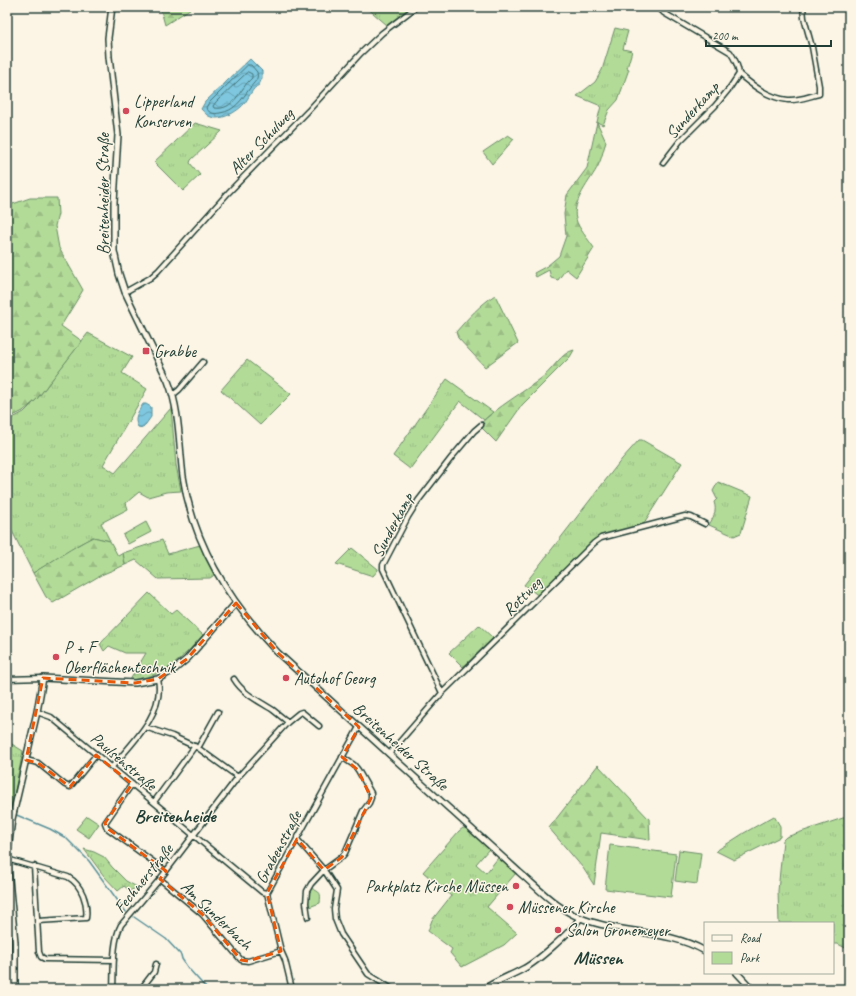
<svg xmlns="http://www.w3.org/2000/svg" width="856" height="996" viewBox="0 0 856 996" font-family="Caveat,sans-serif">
<defs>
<pattern id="grass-tufts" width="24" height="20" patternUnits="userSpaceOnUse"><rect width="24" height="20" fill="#b3db98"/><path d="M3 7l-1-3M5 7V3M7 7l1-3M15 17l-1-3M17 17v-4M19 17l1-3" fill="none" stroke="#9abd84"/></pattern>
<pattern id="forest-firs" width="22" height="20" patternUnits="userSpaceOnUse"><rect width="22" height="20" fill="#b3db98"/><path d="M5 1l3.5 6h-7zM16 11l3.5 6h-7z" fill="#9abd84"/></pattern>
<pattern id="water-waves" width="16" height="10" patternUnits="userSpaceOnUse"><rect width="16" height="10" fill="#7ec7de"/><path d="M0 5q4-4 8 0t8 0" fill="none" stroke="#67a3b5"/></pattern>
</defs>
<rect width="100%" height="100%" fill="#fcf5e5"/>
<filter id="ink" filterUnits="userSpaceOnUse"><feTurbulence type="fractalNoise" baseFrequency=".025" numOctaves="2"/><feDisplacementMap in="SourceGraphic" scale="8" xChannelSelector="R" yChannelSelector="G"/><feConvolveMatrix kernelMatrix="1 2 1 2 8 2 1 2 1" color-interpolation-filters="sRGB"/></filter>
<g filter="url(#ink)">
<!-- grass -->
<path fill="url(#grass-tufts)" stroke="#698c66" d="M366 7H411L387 25Z
M615 28 628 31 623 49 632 51 627 68 629 69 618 100 609 110 603 125 597 122 601 106 577 96 595 82 602 70Z
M195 123 222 131 191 160 190 163 200 175 183 191 154 162Z
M508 135 514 139 492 164 483 152Z
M88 333 132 357 122 373 147 389 103 465 115 473 171 408 176 465 181 491 166 492 148 497 139 492 126 503 128 509 101 523 110 541 93 537 78 545 70 551 33 573 7 521V421L24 412 36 400Z
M247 360 291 394 260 425 221 390Z
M447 379 493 412 484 420 460 401 410 469 393 456Z
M639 440H642L682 463 642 526 598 537 593 540 539 596 524 585 622 459Z
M718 482 752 496 741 533 734 536 709 525C714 516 717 511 714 502L717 499 713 491Z
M162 540 168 554 200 545 214 574 213 576 210 578 158 579 136 560 125 565 123 553Z
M352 548 378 569V570L373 576 336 564Z
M149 593 171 614 176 610 203 635C178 662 169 675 130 680L146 653H125L109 646 104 651 100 644Z
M479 625 493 638 463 667 449 653Z
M7 741 23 751 11 810 7 808Z
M87 816 99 824 89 838 76 829Z
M774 816 780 826V837L734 860 716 851 744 833Z
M849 816V950L838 944H833V923H779L778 891 783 840 786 837Z
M463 828 468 829 489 849 476 864 486 873 498 858 516 873 487 907 517 933 504 945 462 967 450 953 452 949 428 931 432 920 451 896 423 872 459 831Z
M84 849 94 852 104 857 112 867 126 881 137 887 130 891 124 886 118 891 104 876Z"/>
<!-- forest -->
<path fill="url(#forest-firs)" stroke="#698c66" d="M160 7H193L165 25Z
M597 122 606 142C603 150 602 158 598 166 591 180 571 202 576 219 578 228 589 240 594 248L576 277 566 269 558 280 551 278 549 270 536 277 534 273 547 266 559 256 566 236 564 214 567 195 587 168Z
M30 198H57L58 214 55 226 59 248 83 290 61 326 82 341 36 400 23 411 7 419V206Z
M495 295 518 343 485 367 458 338 456 332C468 318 480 305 495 295Z
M574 350 570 357 522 405 496 442 479 425C498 406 523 393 544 376 554 368 561 353 574 350Z
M93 537 110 541 118 556 123 553 125 565 101 575 53 603 46 597 33 573C53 561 73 547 93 537Z
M598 765 649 819 650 840 601 833 594 885 583 868 549 828Z"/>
<!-- park -->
<path fill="#b3db98" stroke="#698c66" d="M146 522 151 532 128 544 123 535Z
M610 845 676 854 671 897 605 889Z
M679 850 701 853 697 884 675 881Z
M311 888C321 893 321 892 320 903L309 907C308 900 308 894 311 888Z"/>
<!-- water -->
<path fill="url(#water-waves)" stroke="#58909a" d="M250 59 262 71V78L259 85C252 88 249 98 244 104 237 112 221 121 211 117 207 116 204 112 201 109L205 102Z
M143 404H146L151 407V417L143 428 138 427C133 418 138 412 143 404Z"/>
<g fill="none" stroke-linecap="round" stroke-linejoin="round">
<!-- shore -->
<path stroke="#457478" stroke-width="1" d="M248 65H251L257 72C259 80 254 82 250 88 242 99 235 111 220 113 214 114 210 114 206 108L208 104Z
M248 72 252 74V78C239 89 235 111 214 108L213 106 216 102Z"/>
<!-- stream -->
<path stroke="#58909a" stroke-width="1.5" d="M7 811 50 829 66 838 89 861 126 912
M134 917 166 939 181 955 182 959 188 968 207 989"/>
<!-- minor casing -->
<g stroke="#1f3d34" stroke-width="7">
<path id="minor" d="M658 7 664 13 730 52C735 59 738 65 739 74 753 86 769 98 788 100 798 101 810 96 819 94V86L812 47 804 18 803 7
M663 163 680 141 715 106 729 89 739 74
M125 292 150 278 158 271 228 193 308 111 361 53 382 33 416 7
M174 394 179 390 203 362
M7 679 43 678
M234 679C243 694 259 701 273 710 278 714 283 718 288 722
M442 693 383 569V565L408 517 418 501 452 457 474 431 481 425
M37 712 51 717 262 892 267 893
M145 727 172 736 198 748 238 777
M198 748 218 712
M389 754 442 693 594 543 601 538 685 516 691 517 705 524
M26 760 38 763 65 785 70 787 96 755
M112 767C132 743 165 713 158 679
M132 784 105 823 107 828 166 871
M154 802 195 746
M297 839 324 870 337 890 334 909 335 919 341 934 368 974 392 989
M7 859 68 877C82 885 88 903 86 918L38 921
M34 866 39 952 41 957 45 959 114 960
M160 879 202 914 241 960 248 961 281 951
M267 893 359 727
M267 893 281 951 285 960 292 989
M308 917 306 903 307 891 311 884 324 870 342 857 345 853 363 811 369 803 371 798V793L358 770 354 765 342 757
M113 989C114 970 112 942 121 925L160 879 238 777 288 722 299 713 302 712 319 726
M141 989 154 972 156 964"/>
</g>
<!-- tertiary casing -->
<g stroke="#1f3d34" stroke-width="8">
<path id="tertiary" d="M112 7 108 38 109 57 118 135 114 202V251L119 274 125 292 168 381C180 411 179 445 183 476 193 545 231 604 278 653L519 872C540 890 559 911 586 920 625 934 668 930 705 951
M737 973 752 989
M15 989V942L7 859 12 819 37 712 43 678 135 683 158 679 175 669 187 659 236 603
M484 989C496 981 510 976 523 969 537 962 572 931 580 918"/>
</g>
<!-- minor -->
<use href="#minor" stroke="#fcf5e5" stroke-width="4"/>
<!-- tertiary -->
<use href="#tertiary" stroke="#fcf5e5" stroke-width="5"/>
</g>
</g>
<!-- marked area -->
<path fill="none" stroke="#e8590c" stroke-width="3" stroke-dasharray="8 5" stroke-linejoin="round" d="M236 603 278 653 359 727 342 757 358 770 371 798 342 857 324 870 297 839 267 893 281 951 248 961 241 960 202 914 160 879 166 871 107 828 105 823 132 784 96 755 70 787 38 763 26 760 43 678 135 683 158 679 187 659Z"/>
<!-- markers -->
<g fill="#d1495b" stroke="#fcf5e5" stroke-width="1.5">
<circle cx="126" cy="111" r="4"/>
<rect x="142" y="347" width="8" height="8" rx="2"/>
<circle cx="56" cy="657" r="4"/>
<circle cx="286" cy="678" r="4"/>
<circle cx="516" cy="886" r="4"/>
<circle cx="510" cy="907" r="4"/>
<circle cx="558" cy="930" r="4"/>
</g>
<g text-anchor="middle" stroke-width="3" stroke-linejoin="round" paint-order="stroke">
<!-- poi labels -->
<g font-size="17" fill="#1f3d34" stroke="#fcf5e5" text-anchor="start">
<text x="134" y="107">Lipperland<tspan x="134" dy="20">Konserven</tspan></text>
<text x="154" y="357">Grabbe</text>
<text x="64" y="653">P + F<tspan x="64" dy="20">Oberflächentechnik</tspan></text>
<text x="294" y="684">Autohof Georg</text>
<text x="508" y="892" text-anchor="end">Parkplatz Kirche Müssen</text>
<text x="518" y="913">Müssener Kirche</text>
<text x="566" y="936">Salon Gronemeyer</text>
</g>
<!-- street labels -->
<g font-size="17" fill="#1f3d34" stroke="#fcf5e5">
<text transform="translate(692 110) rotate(-48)" y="6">Sunderkamp</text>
<text transform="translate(261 141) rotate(-46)" y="6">Alter Schulweg</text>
<text transform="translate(103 194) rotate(-90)" y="6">Breitenheider Straße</text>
<text transform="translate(392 525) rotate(-62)" y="6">Sunderkamp</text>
<text transform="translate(522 596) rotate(-45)" y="6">Rottweg</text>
<text transform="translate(401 746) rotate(42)" y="6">Breitenheider Straße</text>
<text transform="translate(124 761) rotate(40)" y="6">Paulsenstraße</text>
<text transform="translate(278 847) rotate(-62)" y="6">Grabenstraße</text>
<text transform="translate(143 878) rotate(-51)" y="6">Fechnerstraße</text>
<text transform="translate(217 915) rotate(44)" y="6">Am Sunderbach</text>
</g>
<!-- quarter labels -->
<g font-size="19" font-weight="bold" fill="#1f3d34" stroke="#fcf5e5">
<text x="175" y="822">Breitenheide</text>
<text x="598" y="964">Müssen</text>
</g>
</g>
<!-- margin -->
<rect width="856" height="996" fill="none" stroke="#fcf5e5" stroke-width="24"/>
<rect x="12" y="12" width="832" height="972" fill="none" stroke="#1f3d34" stroke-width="1.5" filter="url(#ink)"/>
<!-- legend -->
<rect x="704" y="922" width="130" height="52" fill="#fcf5e5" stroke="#a4ab9e"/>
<rect x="712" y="935" width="20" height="6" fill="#fcf5e5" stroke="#a4ab9e"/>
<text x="740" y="942" font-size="12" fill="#1f3d34">Road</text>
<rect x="712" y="952" width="20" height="12" fill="#b3db98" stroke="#a4ab9e"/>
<text x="740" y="962" font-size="12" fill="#1f3d34">Park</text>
<!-- scale -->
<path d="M706 40v6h125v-6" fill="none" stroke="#1f3d34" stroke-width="2"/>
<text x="712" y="40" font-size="12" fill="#1f3d34" stroke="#fcf5e5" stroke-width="3" paint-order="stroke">200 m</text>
</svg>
